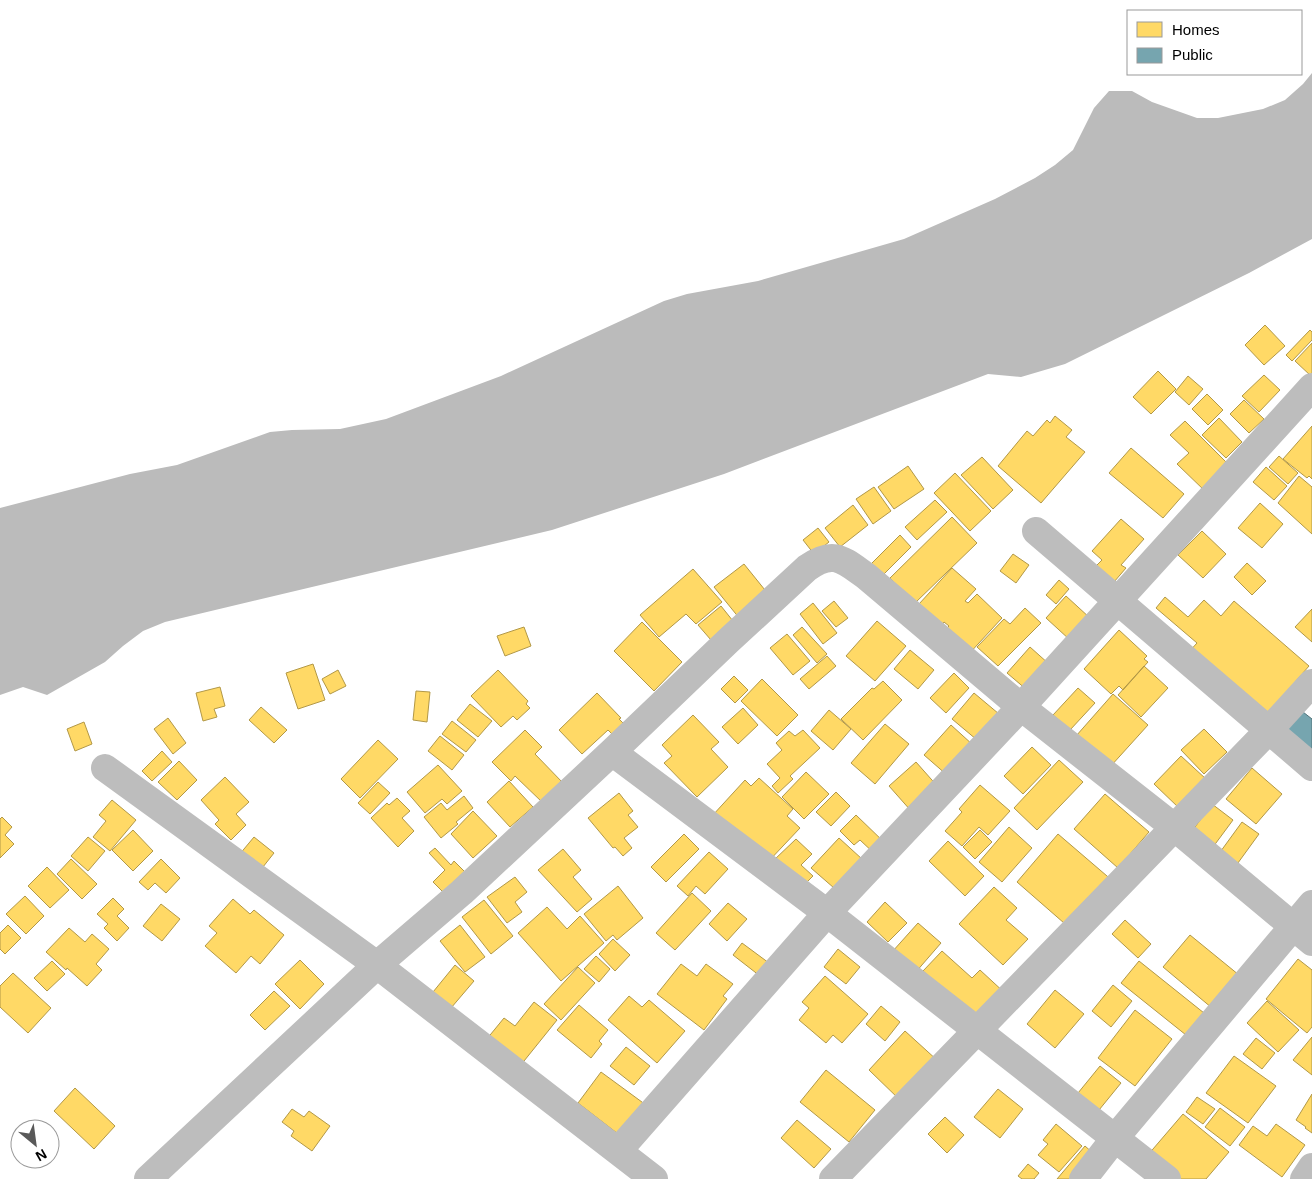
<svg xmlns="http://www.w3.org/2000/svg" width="1312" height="1179" viewBox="0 0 1312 1179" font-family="Helvetica,sans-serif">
<rect width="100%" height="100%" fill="#fff"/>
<!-- water -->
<path fill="#bbb" d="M1312 73V239L1249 273 1065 364 1021 377 988 374 724 474 552 530 165 622 143 631 123 646 105 662 47 695 23 687 0 695V508L130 474 177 465 270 432 292 430 340 429 386 419 501 376 664 301 687 294 758 281 904 239 995 199 1035 178 1055 165 1073 150 1094 108 1109 91H1132L1152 102 1197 118H1218L1263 109 1285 100 1303 84Z"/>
<!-- homes -->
<path fill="#ffd966" stroke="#b29847" d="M1265 325 1285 346 1264 365 1245 345Z
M1310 330 1312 332V340L1292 361 1286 355Z
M1312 343V375L1311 376 1295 361Z
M1158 371 1176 389 1151 414 1133 397Z
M1264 375 1280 390 1259 412 1242 396Z
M1188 376 1203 389 1189 405 1175 392Z
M1207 394 1223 410 1208 425 1192 409Z
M1244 400 1264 419 1249 433 1230 414Z
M1055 416 1072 430 1066 437 1085 452 1041 503 998 466 1027 431 1033 436 1047 420 1050 423Z
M1219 418 1242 442 1226 458 1202 435Z
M1185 421 1229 465 1206 492 1177 464 1189 453 1170 435Z
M1312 426V479L1309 476 1307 478 1283 459Z
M1131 448 1184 494 1163 518 1109 473Z
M1279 456 1298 473 1288 484 1269 467Z
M982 457 1013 490 993 509 961 475Z
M908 466 924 489 894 509 878 487Z
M1266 467 1287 486 1274 500 1253 482Z
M955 473 991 511 970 531 934 493Z
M1299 476 1312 487V534L1278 503Z
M874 487 891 511 873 524 856 499Z
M935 500 947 512 917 540 905 527Z
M1260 503 1283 524 1262 548 1238 528Z
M853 505 868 525 840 547 825 528Z
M952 517 977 543 915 603 890 578Z
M1121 519 1144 539 1121 565 1126 568 1114 582 1096 566 1102 560 1092 551Z
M818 528 829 542 814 554 803 540Z
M1202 531 1226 554 1203 578 1178 555Z
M900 535 911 547 881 577 870 565Z
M1013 554 1029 565 1016 583 1000 571Z
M1247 563 1266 581 1252 595 1234 577Z
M744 564 769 595 740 619 714 587Z
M952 568 976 589 965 601 968 603 977 594 1002 618 967 656 942 633 949 626 944 622 942 625 919 604Z
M693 569 722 602 696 624 686 614 659 637 640 615Z
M1059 580 1069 589 1056 604 1046 595Z
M1066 596 1090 618 1070 640 1046 618Z
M1165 597 1188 617 1204 600 1221 616 1234 601 1309 666 1264 718 1188 653 1197 643 1156 608Z
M834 601 848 618 836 627 822 611Z
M813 603 837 633 823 644 800 614Z
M721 606 733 621 711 640 698 625Z
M1025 608 1041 623 998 666 977 647 1004 619 1010 624Z
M1312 609V642L1295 627Z
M877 621 906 646 875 681 846 656Z
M642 622 682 662 654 691 614 651Z
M524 627 531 646 505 656 497 636Z
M802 627 827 654 817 663 793 635Z
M1119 630 1147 656 1144 659 1148 662 1123 690 1119 686 1111 694 1084 669Z
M787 634 810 661 793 675 770 648Z
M1030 647 1049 664 1027 690 1007 673Z
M910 650 934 670 918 689 894 669Z
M827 656 836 666 809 689 800 679Z
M313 664 325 700 298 709 286 673Z
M1144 666 1168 688 1141 717 1118 695Z
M338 670 346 686 330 694 322 679Z
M498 670 528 701 526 704 530 708 517 720 513 716 501 727 471 696Z
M954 673 969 688 946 713 930 698Z
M734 676 748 690 735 703 721 689Z
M762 679 798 715 777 736 741 701Z
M883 681 902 700 863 740 841 719 872 688 874 689Z
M220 687 225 706 214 709 217 717 203 721 196 693Z
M1078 688 1095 703 1070 730 1053 715Z
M416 691 430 692 427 722 413 720Z
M597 693 621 718 619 719 626 726 615 737 608 730 582 754 559 730Z
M974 693 1005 719 983 745 952 719Z
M1113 694 1148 725 1110 767 1076 736Z
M470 704 492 721 478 737 457 720Z
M261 707 287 730 274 743 249 720Z
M743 708 758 725 738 744 722 727Z
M829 710 851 729 833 750 811 731Z
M693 715 719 742 711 749 728 767 697 797 664 763 672 756 662 745Z
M168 718 186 743 173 754 154 729Z
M452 721 476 740 466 752 442 734Z
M84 722 92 744 75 751 67 729Z
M885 724 909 744 875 784 851 763Z
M951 725 973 745 947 775 924 755Z
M1204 729 1227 752 1204 774 1181 750Z
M525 730 542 747 535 754 563 783 543 803 515 776 511 781 492 762Z
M803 730 820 748 790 776 793 779 778 793 772 786 780 778 767 764 782 750 776 743 789 731 795 736Z
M440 736 464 755 452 770 428 751Z
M378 740 398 759 360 798 341 779Z
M1032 747 1051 765 1023 794 1004 776Z
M162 751 172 762 152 781 142 771Z
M1181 756 1206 779 1179 808 1154 784Z
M1059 760 1083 782 1037 830 1014 808Z
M179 761 197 780 177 800 158 782Z
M916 762 939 788 912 812 889 786Z
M438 765 462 791 447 804 442 799 425 813 407 792Z
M1252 768 1282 794 1256 824 1226 799Z
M806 772 829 794 804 819 782 797Z
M225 777 249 802 236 814 246 825 231 840 215 824 219 820 201 800Z
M759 778 793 809 787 816 800 828 766 864 712 816 745 780 751 786Z
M509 781 533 807 510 827 487 802Z
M378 782 390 793 370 814 358 803Z
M980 785 1010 811 988 835 979 827 962 846 945 831 962 812 959 809Z
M836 792 850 806 831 826 816 812Z
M619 793 633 811 628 815 638 827 624 838 632 848 623 856 615 847 613 848 588 818Z
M1105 794 1149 832 1118 868 1074 829Z
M464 796 473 808 456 822 458 824 441 838 424 817 441 803 447 810Z
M397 798 410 811 402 818 414 831 398 847 371 818 387 803 389 805Z
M112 800 136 820 110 851 93 837 106 821 99 815Z
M1212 804 1233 820 1213 847 1192 831Z
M473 811 497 836 473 858 451 834Z
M856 815 886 844 876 855 860 840 854 845 840 831Z
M2 817 12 827 5 835 14 844 0 858V819Z
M1242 822 1259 834 1235 867 1218 855Z
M1009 827 1032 848 1002 882 979 862Z
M133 830 153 851 133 871 112 850Z
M980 830 992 842 975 859 963 847Z
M684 834 699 849 666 882 651 867Z
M1058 834 1114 882 1072 930 1017 882Z
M88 837 105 851 88 871 71 856Z
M254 837 274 853 259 872 239 855Z
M839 838 862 859 834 888 811 868Z
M796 839 812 854 801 865 813 876 803 886 774 860Z
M948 841 984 876 965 896 929 861Z
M435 848 451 865 454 861 471 878 449 898 433 882 445 870 429 853Z
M563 849 581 870 573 877 592 899 577 912 538 870Z
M709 852 728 869 705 894 696 886 688 896 677 886Z
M71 859 97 884 82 899 57 874Z
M161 859 180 878 166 893 155 883 148 890 139 882Z
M47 867 69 890 50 908 28 886Z
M515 877 527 892 515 902 522 912 507 923 487 897Z
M618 886 643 918 617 940 613 935 606 941 584 914Z
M994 887 1017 908 1006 920 1028 939 1003 965 959 924Z
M692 893 711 911 675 950 656 933Z
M25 896 44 916 26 934 6 914Z
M113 898 124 909 117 916 129 928 117 941 104 928 108 924 97 914Z
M233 899 250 914 254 910 284 935 260 964 251 956 236 973 205 946 217 933 209 926Z
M484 900 513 936 491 954 462 917Z
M885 902 907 923 888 942 867 922Z
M728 903 747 919 727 941 709 924Z
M161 904 180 919 162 941 143 926Z
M547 907 567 929 580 916 604 943 561 981 518 933Z
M1125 920 1151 944 1138 958 1112 934Z
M918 923 941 943 915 973 892 952Z
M8 925 21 938 5 954 0 949V933Z
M460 925 485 957 465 972 440 941Z
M69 928 85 942 92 934 109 949 96 964 102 970 87 986 67 968 66 970 46 952Z
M1190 935 1239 975 1212 1008 1163 967Z
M613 939 630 955 615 971 599 954Z
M742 943 769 963 760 976 733 955Z
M838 949 860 967 846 984 824 967Z
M942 951 972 978 980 970 1006 994 980 1024 923 971Z
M596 956 610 969 599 982 584 969Z
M1298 959 1312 970V1027L1307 1033 1266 999Z
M300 960 324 984 300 1009 275 984Z
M52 961 65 974 47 991 34 978Z
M1139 961 1204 1013 1186 1035 1121 983Z
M681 964 697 976 706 964 733 984 723 996 727 999 704 1030 657 994Z
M455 965 474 981 451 1008 433 992Z
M578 967 595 983 561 1020 544 1004Z
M13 973 51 1008 28 1033 0 1007V986Z
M825 976 868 1014 842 1043 833 1035 826 1043 799 1020 809 1008 802 1002Z
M1113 985 1132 1001 1111 1027 1092 1011Z
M1055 990 1084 1014 1055 1048 1027 1024Z
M274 991 290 1006 265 1030 250 1015Z
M629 996 642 1007 649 1000 685 1031 657 1063 608 1020Z
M1267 1001 1299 1030 1278 1052 1247 1023Z
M534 1002 557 1020 520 1066 486 1040 504 1018 515 1026Z
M579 1005 608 1030 599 1041 602 1044 591 1058 557 1030Z
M881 1006 900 1022 885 1041 866 1024Z
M1135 1010 1172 1039 1135 1086 1098 1058Z
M905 1031 938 1061 901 1101 869 1070Z
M1312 1037V1075L1293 1060Z
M1256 1038 1275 1053 1262 1069 1243 1054Z
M626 1047 650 1066 634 1085 610 1066Z
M1234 1056 1276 1086 1248 1123 1206 1093Z
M1100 1066 1121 1083 1099 1110 1078 1093Z
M826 1070 875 1110 849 1142 800 1102Z
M601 1072 646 1105 622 1137 578 1103Z
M75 1088 115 1126 94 1149 54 1111Z
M998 1089 1023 1109 1000 1138 974 1117Z
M1312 1094V1133L1305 1128 1306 1127 1296 1120Z
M1197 1097 1215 1109 1203 1124 1186 1112Z
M1220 1108 1245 1127 1230 1146 1205 1127Z
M292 1109 304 1117 309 1111 330 1126 312 1151 291 1136 294 1131 282 1122Z
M1183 1114 1229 1152 1206 1179H1175L1147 1156Z
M945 1117 964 1135 947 1153 928 1134Z
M797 1120 831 1149 814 1168 781 1138Z
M1056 1124 1082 1146 1059 1172 1038 1155 1048 1144 1043 1140Z
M1276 1124 1305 1145 1282 1177 1239 1145 1253 1126 1267 1136Z
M1085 1146 1094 1154 1073 1179H1057Z
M1028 1164 1039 1173 1034 1179H1022L1018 1176Z"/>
<!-- public -->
<path fill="#76a5af" stroke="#53747a" d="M1303 712 1312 719V755L1288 729Z"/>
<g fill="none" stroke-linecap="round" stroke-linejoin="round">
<!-- minor -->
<path stroke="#bdbdbd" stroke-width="28" d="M1036 531 1312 767
M612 752 827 913 1167 1179
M105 768 377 965 654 1179
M618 1151 827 913 1021 707 1312 387
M148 1179 377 965 462 892 612 752 728 641 807 568C834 549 843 560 866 576L1021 707 1174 827 1312 942
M833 1179 1269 730 1312 683
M1083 1179 1115 1138 1312 904
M1304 1179 1312 1167"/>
</g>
<!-- legend -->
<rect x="1127" y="10" width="175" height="65" fill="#ffffff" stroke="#999999"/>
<rect x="1137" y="22" width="25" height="15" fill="#ffd966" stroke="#999999"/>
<text x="1172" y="35" font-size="15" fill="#000000">Homes</text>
<rect x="1137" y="48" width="25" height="15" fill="#76a5af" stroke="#999999"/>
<text x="1172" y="60" font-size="15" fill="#000000">Public</text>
<!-- north arrow -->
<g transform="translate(35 1144) rotate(151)"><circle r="24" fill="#ffffff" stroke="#999999"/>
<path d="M0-4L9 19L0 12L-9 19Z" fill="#595959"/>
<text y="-8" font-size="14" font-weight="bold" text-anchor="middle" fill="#000000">N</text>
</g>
</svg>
